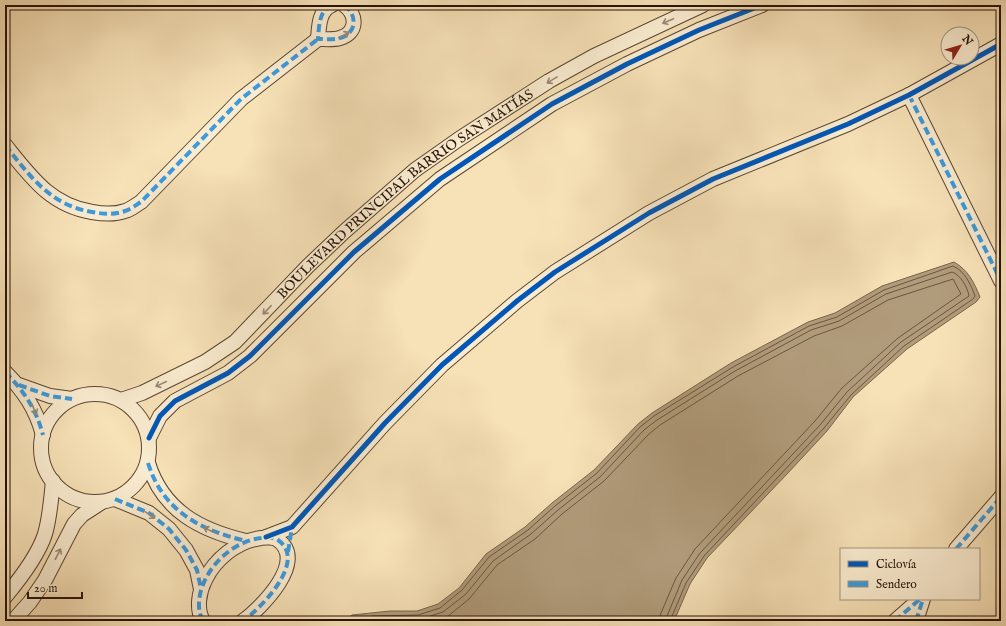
<svg xmlns="http://www.w3.org/2000/svg" width="1006" height="626" viewBox="0 0 1006 626" font-family="'IM FELL English',serif">
<rect width="100%" height="100%" fill="#f7e1b7"/>
<filter id="stains"><feTurbulence type="fractalNoise" baseFrequency=".005" numOctaves="4"/><feColorMatrix values="0 0 0 0 .2 0 0 0 0 .09 0 0 0 0 .02 0 0 0 .5 -.17"/></filter>
<radialGradient id="worn" r=".72"><stop offset=".6" stop-color="#630" stop-opacity="0"/><stop offset="1" stop-color="#630" stop-opacity=".3"/></radialGradient>
<!-- water -->
<path fill="#b09b7a" stroke="#79644b" d="M954 262C968 270 974 282 980 297L976 302 907 349 853 397 827 431 787 474 707 558 690 584 674 621H345L352 615 390 611H417L438 604 459 588 486 554 525 527 552 503 594 470 638 424 652 413 731 363 808 322 835 313 882 286Z"/>
<g fill="none" stroke-linecap="round" stroke-linejoin="round">
<!-- shore -->
<path stroke="#6b563f" stroke-width="1" d="M351 621 373 616 418 615 440 608 462 590 489 557 528 530 555 506 597 473 640 427 654 416 733 367 809 326 837 317 884 290 953 266C965 271 971 285 975 296L973 299 904 346 851 395 824 428 704 556 686 583 670 621
M373 621 418 620 443 612 466 594 493 561 531 534 558 510 600 477 644 430 657 420 735 371 811 330 839 321 886 294 952 272C960 274 968 288 969 296L901 342 847 392 820 425 700 553 682 580 665 621
M436 621 447 617 469 599 497 565 535 539 562 514 604 481 648 435 660 425 738 376 814 336 842 326 888 300 953 279 961 294 898 338 842 388 815 421 695 549 676 578 661 613 659 621"/>
<!-- minor casing -->
<g stroke="#5a4631" stroke-width="16">
<g id="minor">
<path d="M332 5C319 10 319 26 318 39 325 39 333 40 340 38 358 33 357 14 344 5"/>
<path d="M909 95 1001 281"/>
<path d="M5 145C30 176 50 205 92 212 103 214 114 215 125 211 130 210 136 205 141 202L241 99 318 39"/>
<path d="M5 372C24 391 36 409 43 435"/>
<path d="M19 385 50 396 72 399"/>
<circle cx="95" cy="448" r="54"/>
<path id="s1" d="M121 400 142 393 205 362 235 342 308 266 345 231 415 170 459 139 549 81 594 56 703 5"/>
<path d="M149 438 160 416 175 401 228 373 250 356 354 252 440 179 552 104 627 64 699 30 762 5"/>
<path d="M148 463C163 511 200 530 246 541"/>
<path d="M115 499 149 513 169 529 186 550 197 570 201 589"/>
<path d="M266 537 292 527 385 423 442 365 517 301 555 272 649 213 713 179 848 124 909 95 1001 44"/>
<path d="M956 549 1001 497"/>
<path d="M5 597C20 579 38 556 45 534 50 517 51 499 53 481"/>
<path d="M13 621 30 602 45 580 74 524 82 515 102 502"/>
<path d="M203 621C196 609 199 592 205 580 215 559 237 541 261 538 266 537 274 537 278 540 308 561 261 608 243 621"/>
<path d="M895 621 920 599"/>
<path d="M916 621 923 599"/>
</g>
</g>
<!-- minor -->
<use href="#minor" stroke="#faecd0" stroke-width="14"/>
<!-- quiet -->
<path stroke="#3c9add" stroke-width="4" stroke-dasharray="8 4" stroke-linecap="butt" d="M332 5C319 10 319 26 318 39 325 39 333 40 340 38 358 33 357 14 344 5
M909 95 1001 281
M5 145C30 176 50 205 92 212 103 214 114 215 125 211 130 210 136 205 141 202L241 99 318 39
M5 372C24 391 36 409 43 435
M19 385 50 396 72 399
M148 463C163 511 200 530 246 541
M115 499 149 513 169 529 186 550 197 570 201 589
M956 549 1001 497
M288 552 292 527
M203 621C196 609 199 592 205 580 215 559 237 541 261 538 266 537 274 537 278 540 308 561 261 608 243 621
M895 621 920 599
M916 621 923 599"/>
<!-- cycleway casing -->
<g stroke="#faecd0" stroke-width="8">
<path id="cycleway" d="M149 438 160 416 175 401 228 373 250 356 354 252 440 179 552 104 627 64 699 30 762 5
M266 537 292 527 385 423 442 365 517 301 555 272 649 213 713 179 848 124 909 95 1001 44"/>
</g>
<!-- cycleway -->
<use href="#cycleway" stroke="#0057b8" stroke-width="5"/>
</g>
<!-- one-way arrows -->
<defs><path id="oneway-shaft" d="M-6 0H5M1.5-3L5.5 0L1.5 3" fill="none" stroke-width="1.6" stroke-linecap="round" stroke-linejoin="round"/></defs>
<g stroke="#9b8a74">
<use href="#oneway-shaft" transform="translate(668 21) rotate(157)"/>
<use href="#oneway-shaft" transform="translate(344 35) rotate(-29)"/>
<use href="#oneway-shaft" transform="translate(552 80) rotate(149)"/>
<use href="#oneway-shaft" transform="translate(267 310) rotate(134)"/>
<use href="#oneway-shaft" transform="translate(161 384) rotate(155)"/>
<use href="#oneway-shaft" transform="translate(34 409) rotate(66)"/>
<use href="#oneway-shaft" transform="translate(150 515) rotate(34)"/>
<use href="#oneway-shaft" transform="translate(209 530) rotate(-155)"/>
<use href="#oneway-shaft" transform="translate(58 554) rotate(-63)"/>
</g>
<g text-anchor="middle" stroke-width="4" stroke-linejoin="round" paint-order="stroke">
<!-- street labels -->
<g font-size="14" fill="#261204" stroke="#faecd0">
<text dy="5" stroke="none"><textPath href="#s1" startOffset="355">BOULEVARD PRINCIPAL BARRIO SAN MATÍAS</textPath></text>
</g>
</g>
<!-- margin -->
<rect width="1006" height="626" fill="none" stroke="#f7e1b7" stroke-width="20"/>
<rect x="6" y="6" width="994" height="614" fill="none" stroke="#261204" stroke-width="2"/>
<rect x="10" y="10" width="986" height="606" fill="none" stroke="#261204"/>
<!-- legend -->
<rect x="840" y="548" width="140" height="52" fill="#faecd0" stroke="#a5957e"/>
<rect x="848" y="561" width="20" height="6" fill="#0057b8" stroke="#a5957e"/>
<text x="876" y="568" font-size="12" fill="#261204">Ciclovía</text>
<rect x="848" y="581" width="20" height="6" fill="#3c9add" stroke="#a5957e"/>
<text x="876" y="588" font-size="12" fill="#261204">Sendero</text>
<!-- north arrow -->
<g transform="translate(960 46) rotate(52)"><circle r="19" fill="#faecd0" stroke="#a5957e"/>
<path d="M0-3L7 15L0 10L-7 15Z" fill="#8f2418"/>
<text y="-6" font-size="11" font-weight="bold" text-anchor="middle" fill="#261204">N</text>
</g>
<!-- scale -->
<path d="M28 592v6h54v-6" fill="none" stroke="#261204" stroke-width="2"/>
<text x="34" y="592" font-size="12" fill="#261204" stroke="#faecd0" stroke-width="3" paint-order="stroke">20 m</text>
<rect width="100%" height="100%" filter="url(#stains)"/>
<rect width="100%" height="100%" fill="url(#worn)"/>
</svg>
